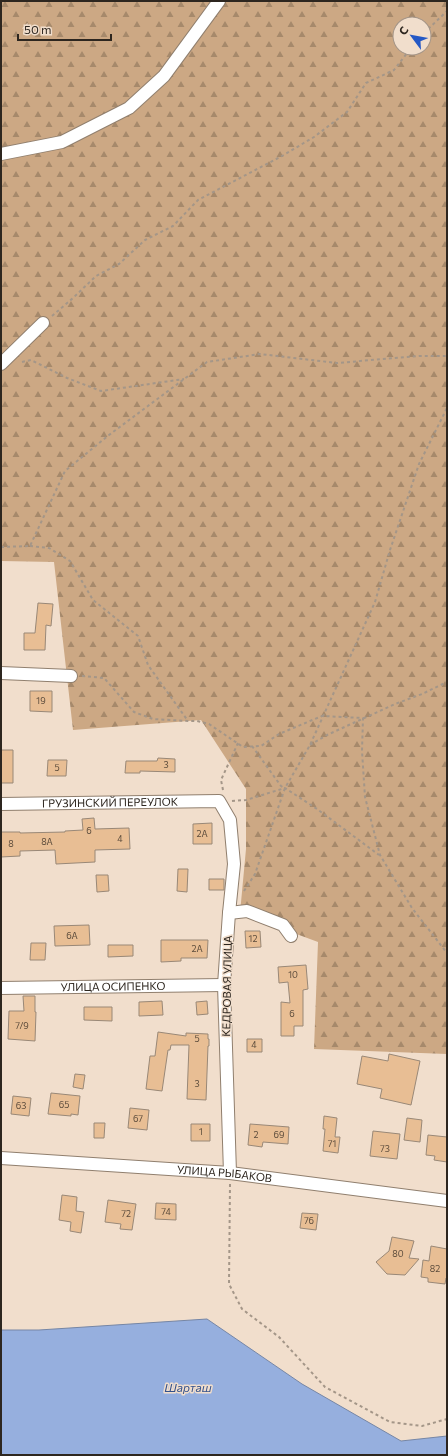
<svg xmlns="http://www.w3.org/2000/svg" width="448" height="1456" viewBox="0 0 448 1456" font-family="Commissioner,sans-serif">
<defs>
<pattern id="forest-firs" width="22" height="20" patternUnits="userSpaceOnUse"><rect width="22" height="20" fill="#cca884"/><path d="M5 1l3.5 6h-7zM16 11l3.5 6h-7z" fill="#a6896b"/></pattern>
</defs>
<rect width="100%" height="100%" fill="#f1decc"/>
<!-- forest -->
<path fill="url(#forest-firs)" fill-rule="evenodd" d="M1 1H447V1054L314 1049 318 942 240 913 246 849V789L201 720 73 730 54 562 1 561ZM400 24H424V48H400Z"/>
<!-- water -->
<path fill="#96afde" stroke="#7686a5" d="M207 1319 302 1384 401 1441 447 1436V1455H1V1330H39Z"/>
<!-- building -->
<path fill="#e8be94" stroke="#987" d="M38 603 53 604 51 626 46 625 45 650H24V633H35Z
M30 691H52V712L30 711Z
M1 750H13V783H1Z
M158 758 175 759V772L140 771V773H125L126 761H157Z
M48 760H67L66 776H47Z
M94 818 95 829 129 828 130 849 95 850V862L56 864 55 850 20 851V856L1 857V832H20V833L65 832V831L83 830 82 819Z
M212 823V844H193V824Z
M178 869H188L187 892 177 891Z
M96 875H108L109 891 97 892Z
M209 879H224V890H209Z
M89 925 90 945 55 946 54 926Z
M245 931H260L261 947 246 948Z
M161 940H208L207 958H181V961L161 962Z
M31 943H46L45 960H30Z
M108 945H133V956L108 957Z
M306 965 308 989 303 990V1026H294V1036H281V1002L290 1003 288 982 279 983 278 967Z
M23 996H35V1012H36L35 1041 8 1039 9 1011H24Z
M162 1001 163 1015 139 1016V1002Z
M207 1001 208 1014 197 1015 196 1002Z
M84 1007H112V1021L84 1020Z
M158 1032 186 1036V1033L208 1034V1039H209V1046H208L206 1100 187 1099 189 1045H171L170 1050H168L162 1091 146 1089 150 1056H155Z
M247 1039H262V1052H247Z
M389 1054 420 1061 411 1105 380 1098 382 1089 357 1084 362 1056 388 1061Z
M75 1074 85 1075 83 1089 73 1087Z
M51 1093 80 1096 78 1115 71 1114V1116L48 1114Z
M13 1096 31 1098 29 1116 11 1114Z
M130 1108 149 1110 147 1130 128 1128Z
M324 1116 337 1118 335 1137H340L338 1153 323 1151 325 1129H323Z
M407 1118 422 1120 420 1142 404 1140Z
M94 1123H105L104 1138H94Z
M191 1124H210V1141H191Z
M250 1124 289 1127 288 1144 263 1142 262 1147 248 1145Z
M373 1131 400 1134 397 1159 370 1156Z
M428 1135 447 1137V1162L434 1160 435 1156 426 1155Z
M62 1195 77 1197 76 1211 84 1212 81 1233 70 1231 71 1222 59 1220Z
M108 1200 136 1204 132 1230 120 1229 121 1224 105 1222Z
M156 1203 176 1204V1220L155 1219Z
M302 1213 318 1214 316 1230 300 1228Z
M392 1237 414 1241 409 1258 419 1259 405 1275 387 1274 376 1262 389 1251Z
M431 1246 447 1249V1278H446L445 1284 428 1282V1278L421 1277 423 1260 429 1261Z"/>
<g fill="none" stroke-linecap="round" stroke-linejoin="round">
<!-- minor casing -->
<g stroke="#907f6e" stroke-width="14">
<g id="minor">
<path d="M1 154 62 142 129 108 164 76 219 1"/>
<path d="M1 364 43 323"/>
<path d="M1 673 71 676"/>
<path id="s1" d="M1 804 219 801 230 820 234 864 229 913 224 985 230 1173"/>
<path d="M229 913 247 911 283 925 291 936"/>
<path id="s2" d="M1 988 224 985"/>
<path id="s3" d="M1 1158 230 1173 447 1201"/>
</g>
</g>
<!-- path -->
<path stroke="#a49688" stroke-width="2" stroke-dasharray="3 3" stroke-linecap="butt" d="M424 33 447 11
M52 316 73 298 96 276 119 264 145 240 173 226 198 200 282 156 314 137 347 112 366 83 394 70 411 48
M22 362 31 360 67 378 101 391 184 379
M30 546 49 548 70 561 93 600 138 636 148 665 188 721
M1 547 30 546 65 471 109 435 207 362 260 354 337 363 419 356H447
M82 676 104 678 134 712 153 719 188 721H197L209 724 243 747 261 746 279 734 322 716 363 718 362 751 365 797 380 855 412 908 447 953
M310 745 327 735 395 704 422 694 447 682
M252 746 281 786 284 788
M223 790 221 780 238 743
M232 801 246 800 285 788 317 809 379 855
M244 891 255 874 285 788 310 745 375 602 390 550 419 464 447 408
M230 1184 229 1284 242 1309 279 1337 325 1387 390 1422 422 1426 447 1419"/>
<!-- minor -->
<use href="#minor" stroke="#fff" stroke-width="12"/>
</g>
<g text-anchor="middle" stroke-width="3" stroke-linejoin="round" paint-order="stroke">
<!-- number labels -->
<g font-size="9" fill="#5c4c3c">
<text x="41" y="704">19</text>
<text x="166" y="768">3</text>
<text x="57" y="771">5</text>
<text x="89" y="834">6</text>
<text x="202" y="837">2А</text>
<text x="120" y="842">4</text>
<text x="47" y="845">8А</text>
<text x="11" y="847">8</text>
<text x="72" y="939">6А</text>
<text x="253" y="942">12</text>
<text x="197" y="952">2А</text>
<text x="293" y="978">10</text>
<text x="292" y="1017">6</text>
<text x="22" y="1029">7/9</text>
<text x="197" y="1042">5</text>
<text x="254" y="1048">4</text>
<text x="197" y="1087">3</text>
<text x="64" y="1108">65</text>
<text x="21" y="1109">63</text>
<text x="138" y="1122">67</text>
<text x="201" y="1135">1</text>
<text x="256" y="1138">2</text>
<text x="279" y="1138">69</text>
<text x="332" y="1147">71</text>
<text x="385" y="1152">73</text>
<text x="166" y="1215">74</text>
<text x="126" y="1217">72</text>
<text x="309" y="1224">76</text>
<text x="398" y="1257">80</text>
<text x="435" y="1272">82</text>
</g>
<!-- street labels -->
<g font-size="11" fill="#2d261f" stroke="#f1decc">
<text dy="4" stroke="none"><textPath href="#s1" startOffset="109">ГРУЗИНСКИЙ ПЕРЕУЛОК</textPath></text>
<text transform="translate(227 986) rotate(-89)" y="4">КЕДРОВАЯ УЛИЦА</text>
<text dy="4" stroke="none"><textPath href="#s2" startOffset="112">УЛИЦА ОСИПЕНКО</textPath></text>
<text dy="4" stroke="none"><textPath href="#s3" startOffset="224">УЛИЦА РЫБАКОВ</textPath></text>
</g>
<!-- water labels -->
<g font-size="12" font-style="italic" fill="#32508b" stroke="#f1decc">
<text x="188" y="1392">Шарташ</text>
</g>
</g>
<!-- border -->
<rect width="448" height="1456" fill="none" stroke="#2d261f" stroke-width="4"/>
<!-- north arrow -->
<g transform="translate(412 36) rotate(302)"><circle r="19" fill="#f1decc" stroke="#a39487"/>
<path d="M0-3L7 15L0 10L-7 15Z" fill="#2458c5"/>
<text y="-6" font-size="11" font-weight="bold" text-anchor="middle" fill="#2d261f">С</text>
</g>
<!-- scale -->
<path d="M18 34v6h93v-6" fill="none" stroke="#2d261f" stroke-width="2"/>
<text x="24" y="34" font-size="12" fill="#2d261f" stroke="#f1decc" stroke-width="3" paint-order="stroke">50 m</text>
</svg>
